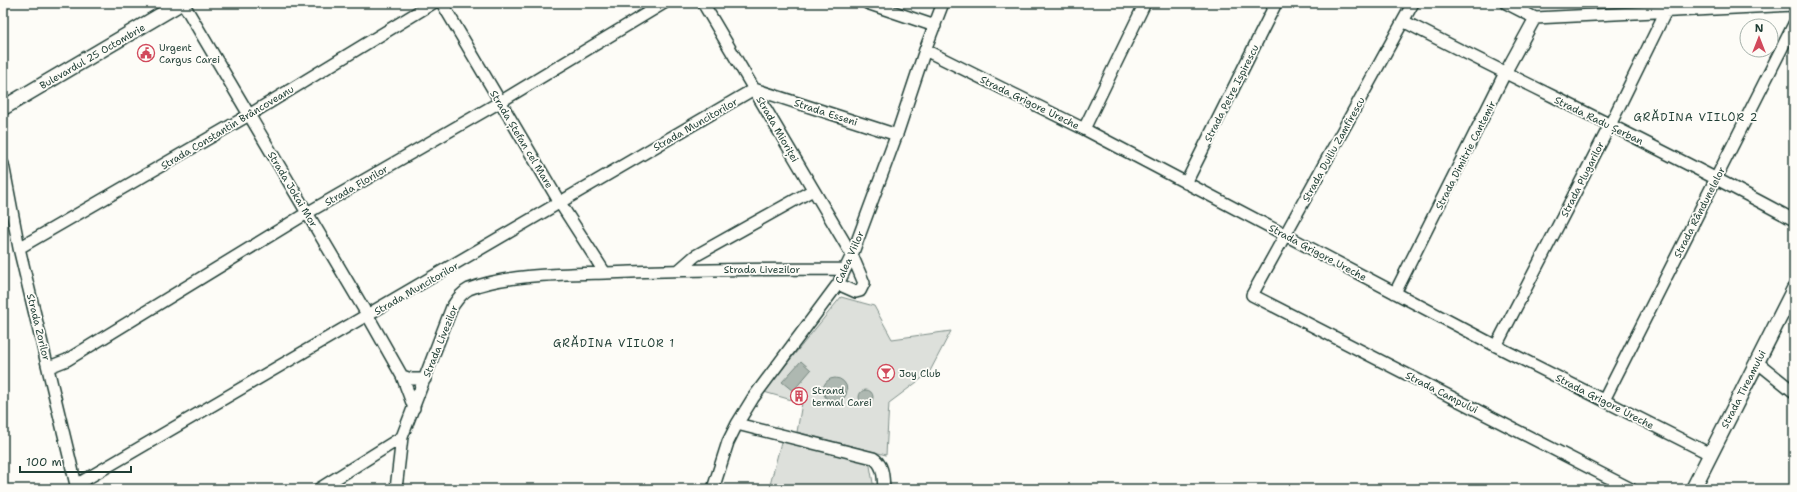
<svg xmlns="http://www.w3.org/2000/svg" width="1797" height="492" viewBox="0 0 1797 492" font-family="'Shantell Sans',sans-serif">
<rect width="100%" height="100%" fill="#fdfcf7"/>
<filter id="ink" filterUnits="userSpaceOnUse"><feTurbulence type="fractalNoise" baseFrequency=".025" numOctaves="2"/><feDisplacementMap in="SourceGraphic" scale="8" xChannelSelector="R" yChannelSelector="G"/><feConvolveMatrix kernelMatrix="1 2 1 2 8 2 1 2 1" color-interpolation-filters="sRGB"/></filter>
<g filter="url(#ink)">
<!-- green -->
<path fill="#dde0db" stroke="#7e8e88" d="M841 297 874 306 892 339 951 331 929 373 889 403 886 455 797 432 802 403 764 392Z
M782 438 869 460 874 489H769Z"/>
<!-- water -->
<path fill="#aeb8b1" stroke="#75877f" d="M801 361 811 370 793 391 782 382Z
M823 390a12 12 0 1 1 24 0a12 12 0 1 1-24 0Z
M859 397a7 7 0 1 1 14 0a7 7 0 1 1-14 0Z"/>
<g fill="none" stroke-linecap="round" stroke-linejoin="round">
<!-- minor casing -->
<g stroke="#1f3d34" stroke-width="14">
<path id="minor" d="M183 3 368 316 402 376 414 408
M442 3 560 203 605 273
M703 3 852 255 864 283 860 291 856 292 838 284
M867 3 935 26
M1413 3 1252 295 1631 489
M1506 3 1535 18 1794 5
M1403 21C1533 88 1666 150 1794 220
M925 50 1084 129 1496 346 1710 454
M1084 129 1145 3
M3 164 19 248 77 489
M1186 183 1276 3
M19 248 249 115 433 3
M679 270 695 256 813 190
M1395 293 1505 73 1535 18
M1496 346 1610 125 1666 11
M1757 362 1794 392
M49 367 67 360 307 213 500 102 664 3
M402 376 411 379H425
M1604 400 1794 24
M737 424 873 458C884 465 883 477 884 489
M76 485 754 89 897 135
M319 489 402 437 452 307C457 300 461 293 469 289 506 274 566 274 606 273 686 270 766 269 845 269
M396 489 402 437
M713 489 728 442 737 424 753 398 838 284 852 255 898 131 925 50 943 3"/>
</g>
<!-- major casing -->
<g stroke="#1f3d34" stroke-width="17">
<path id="major" d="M3 108 181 3
M1693 489 1794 289"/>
</g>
<!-- minor -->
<use href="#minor" stroke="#fdfcf7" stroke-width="11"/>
<!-- major -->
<use href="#major" stroke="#fdfcf7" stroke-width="14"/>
</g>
</g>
<!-- icons -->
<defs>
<g id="civic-ring" transform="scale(0.9)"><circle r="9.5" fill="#fdfcf7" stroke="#d1495b" stroke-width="1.5"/><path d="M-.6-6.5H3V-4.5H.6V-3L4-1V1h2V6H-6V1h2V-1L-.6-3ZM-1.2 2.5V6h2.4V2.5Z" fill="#d1495b"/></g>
<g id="bar-ring" transform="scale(0.9)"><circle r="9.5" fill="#fdfcf7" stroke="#d1495b" stroke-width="1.5"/><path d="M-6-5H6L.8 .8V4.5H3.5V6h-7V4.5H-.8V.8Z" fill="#d1495b"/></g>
<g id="building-ring" transform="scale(0.9)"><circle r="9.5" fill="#fdfcf7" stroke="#d1495b" stroke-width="1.5"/><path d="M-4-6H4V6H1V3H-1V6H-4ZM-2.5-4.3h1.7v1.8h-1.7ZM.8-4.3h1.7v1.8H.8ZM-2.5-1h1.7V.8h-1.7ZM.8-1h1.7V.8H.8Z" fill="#d1495b"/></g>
</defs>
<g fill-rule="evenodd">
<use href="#civic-ring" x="146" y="53"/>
<use href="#bar-ring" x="886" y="373"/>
<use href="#building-ring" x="799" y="396"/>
</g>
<g text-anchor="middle" stroke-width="3.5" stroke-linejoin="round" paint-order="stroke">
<!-- poi labels -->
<g font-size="10" fill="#1f3d34" stroke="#fdfcf7" text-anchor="start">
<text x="159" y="51">Urgent<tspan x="159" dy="12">Cargus Carei</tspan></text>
<text x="899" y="377">Joy Club</text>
<text x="812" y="394">Strand<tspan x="812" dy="12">termal Carei</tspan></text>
</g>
<!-- street labels -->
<g font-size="10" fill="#1f3d34" stroke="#fdfcf7">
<text transform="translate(92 56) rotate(-30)" y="4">Bulevardul 25 Octombrie</text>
<text transform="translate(1231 93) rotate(-63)" y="4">Strada Petre Ispirescu</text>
<text transform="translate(1030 102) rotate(26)" y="4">Strada Grigore Ureche</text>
<text transform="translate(826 112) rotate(18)" y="4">Strada Esseni</text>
<text transform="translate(1599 120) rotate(26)" y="4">Strada Radu Șerban</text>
<text transform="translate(695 124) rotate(-30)" y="4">Strada Muncitorilor</text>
<text transform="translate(227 127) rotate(-31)" y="4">Strada Constantin Brâncoveanu</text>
<text transform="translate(778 129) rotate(60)" y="4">Strada Mioriței</text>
<text transform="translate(522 139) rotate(59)" y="4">Strada Ștefan cel Mare</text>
<text transform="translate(1333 149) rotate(-61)" y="4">Strada Duiliu Zamfirescu</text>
<text transform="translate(1465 155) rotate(-63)" y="4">Strada Dimitrie Cantemir</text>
<text transform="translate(1582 179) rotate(-63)" y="4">Strada Plugarilor</text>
<text transform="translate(356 185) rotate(-30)" y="4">Strada Florilor</text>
<text transform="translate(293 189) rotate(59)" y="4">Strada Jokai Mor</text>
<text transform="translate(1699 212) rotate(-63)" y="4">Strada Rândunelelor</text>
<text transform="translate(1318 252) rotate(28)" y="4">Strada Grigore Ureche</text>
<text transform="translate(849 257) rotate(-66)" y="4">Calea Viilor</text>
<text x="762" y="273">Strada Livezilor</text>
<text transform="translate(416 288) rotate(-30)" y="4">Strada Muncitorilor</text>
<text transform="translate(39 327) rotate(76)" y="4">Strada Zorilor</text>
<text transform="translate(440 341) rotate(-68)" y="4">Strada Livezilor</text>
<text transform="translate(1743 389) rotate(-63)" y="4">Strada Tireamului</text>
<text transform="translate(1442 392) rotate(27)" y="4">Strada Campului</text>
<text transform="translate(1605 401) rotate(27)" y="4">Strada Grigore Ureche</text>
</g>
<!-- neighbourhood labels -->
<g font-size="11" letter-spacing="1" fill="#1f3d34" stroke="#fdfcf7">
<text x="1696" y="121">GRĂDINA VIILOR 2</text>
<text x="614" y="347">GRĂDINA VIILOR 1</text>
</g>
</g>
<!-- margin -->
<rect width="1797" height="492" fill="none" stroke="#fdfcf7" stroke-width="16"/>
<rect x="8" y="8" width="1781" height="476" fill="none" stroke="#1f3d34" stroke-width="1.5" filter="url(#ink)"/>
<!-- north arrow -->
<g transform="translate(1759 38)"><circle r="19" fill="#fdfcf7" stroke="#a4b0a9"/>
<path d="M0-3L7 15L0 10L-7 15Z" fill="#d1495b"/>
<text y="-6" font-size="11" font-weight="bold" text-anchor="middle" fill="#1f3d34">N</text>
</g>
<!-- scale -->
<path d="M20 466v6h111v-6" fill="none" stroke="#1f3d34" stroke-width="2"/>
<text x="26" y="466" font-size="12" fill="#1f3d34" stroke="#fdfcf7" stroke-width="3" paint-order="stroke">100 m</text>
</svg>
